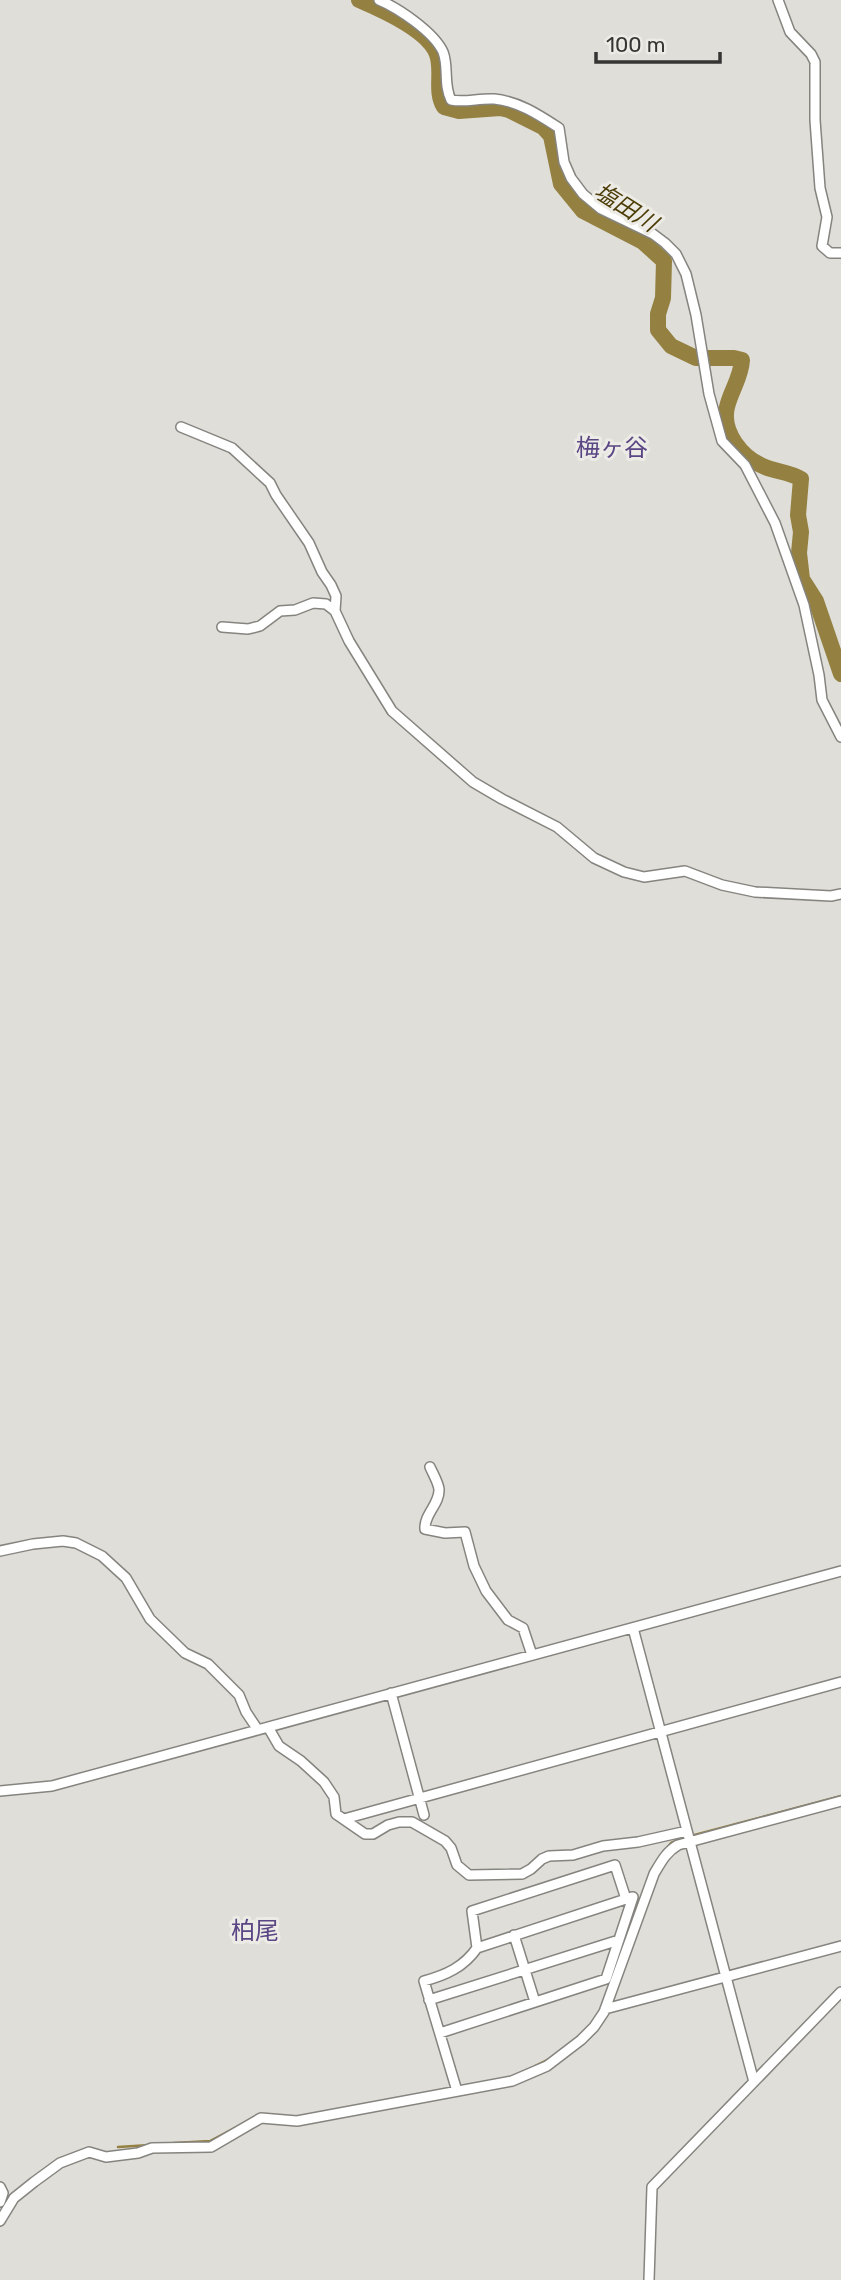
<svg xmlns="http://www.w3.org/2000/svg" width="841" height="2280" viewBox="0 0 841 2280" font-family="Rubik,'Noto Sans JP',sans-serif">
<rect width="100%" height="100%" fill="#e0ded9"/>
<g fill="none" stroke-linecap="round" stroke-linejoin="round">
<!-- stream -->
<path stroke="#948141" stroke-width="2.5" d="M650 1872 671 1843 683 1838 841 1796
M535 2066 551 2058
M324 2112 366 2104
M174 2143 210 2141 246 2122
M118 2147 150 2145"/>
<!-- river -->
<path stroke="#948141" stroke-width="16" d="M359 0C382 10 433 32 438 58 442 75 435 92 444 107L459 111 500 108 509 110 543 127 551 136 561 184 583 211 643 242 664 261 663 298 658 314V330L671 346 696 358H734L742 360C741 378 731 390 727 407 721 432 742 458 765 467 777 472 790 472 801 479L798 515 801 532 799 553 802 579 816 601 841 674"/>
<!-- street casing -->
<g stroke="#86847f" stroke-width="12">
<path id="street" d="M379 0C398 8 434 32 443 52 449 67 443 84 451 100 465 103 479 98 494 99 518 101 539 115 559 128L564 162 571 178 583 194 601 209 653 234 665 243 676 254 686 274 696 315 709 394 722 441 745 465 775 523 804 605 819 675 822 700 841 737
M778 0 790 32 811 54 815 62V120L820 188 827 217 822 246 830 253H841
M181 427 232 448 270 483 276 495 309 543 322 572 331 585 336 596 335 611
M222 627 248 629 260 626 280 611 295 610 313 603 326 604 335 611 349 641 392 711 473 782 502 799 557 827 594 858 624 872 644 877 685 871 722 885 755 892 831 896 841 894
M430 1467C433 1474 438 1482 439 1489 440 1504 424 1514 425 1529L445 1533 465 1532 474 1566 486 1591 508 1620 523 1628 532 1655
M0 1551 33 1544 63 1541 76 1543 102 1556 126 1578 150 1619 185 1653 208 1664 239 1695 246 1712 258 1730
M633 1628 754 2082
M391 1693 424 1815
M268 1727 279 1746 301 1761 324 1782 334 1797 336 1814 365 1834H373L388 1825 399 1822H412L445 1841 451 1848 457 1865 469 1875 522 1874 531 1869 542 1859 549 1856 573 1855 603 1846 638 1842 687 1831
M0 1791 52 1786 841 1571
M344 1819 841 1682
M514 1935 535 2002
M477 1948 632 1897
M429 2000 619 1940
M605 2009 841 1946
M440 2033 606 1979 633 1897
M457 2091 424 1981C446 1975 464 1967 477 1948L472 1911 615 1865 626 1899
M0 2187 3 2193 0 2202
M0 2221 14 2198 34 2182 60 2163 89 2152 106 2157 138 2153 152 2148 211 2147 261 2118 297 2121 512 2081 547 2066 581 2040 594 2027 604 2012 654 1874C661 1862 666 1852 678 1845L841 1801
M649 2280 652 2187 841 1992"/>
</g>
<!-- street -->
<use href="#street" stroke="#fff" stroke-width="9"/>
</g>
<g text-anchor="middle" stroke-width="6" stroke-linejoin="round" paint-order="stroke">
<!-- water labels -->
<g font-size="23" font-style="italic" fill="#4d3e09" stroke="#edebe6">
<text transform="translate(626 207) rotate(32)" y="8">塩田川</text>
</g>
<!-- quarter labels -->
<g font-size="24" fill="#5a4684" stroke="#edebe6">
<text x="612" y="456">梅ヶ谷</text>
<text x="255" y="1939">柏尾</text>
</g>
</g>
<!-- scale -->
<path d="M596 52v10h124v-10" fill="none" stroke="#363533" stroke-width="3.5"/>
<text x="606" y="52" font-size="21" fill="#363533" stroke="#edebe6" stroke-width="5" paint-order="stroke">100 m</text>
</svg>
